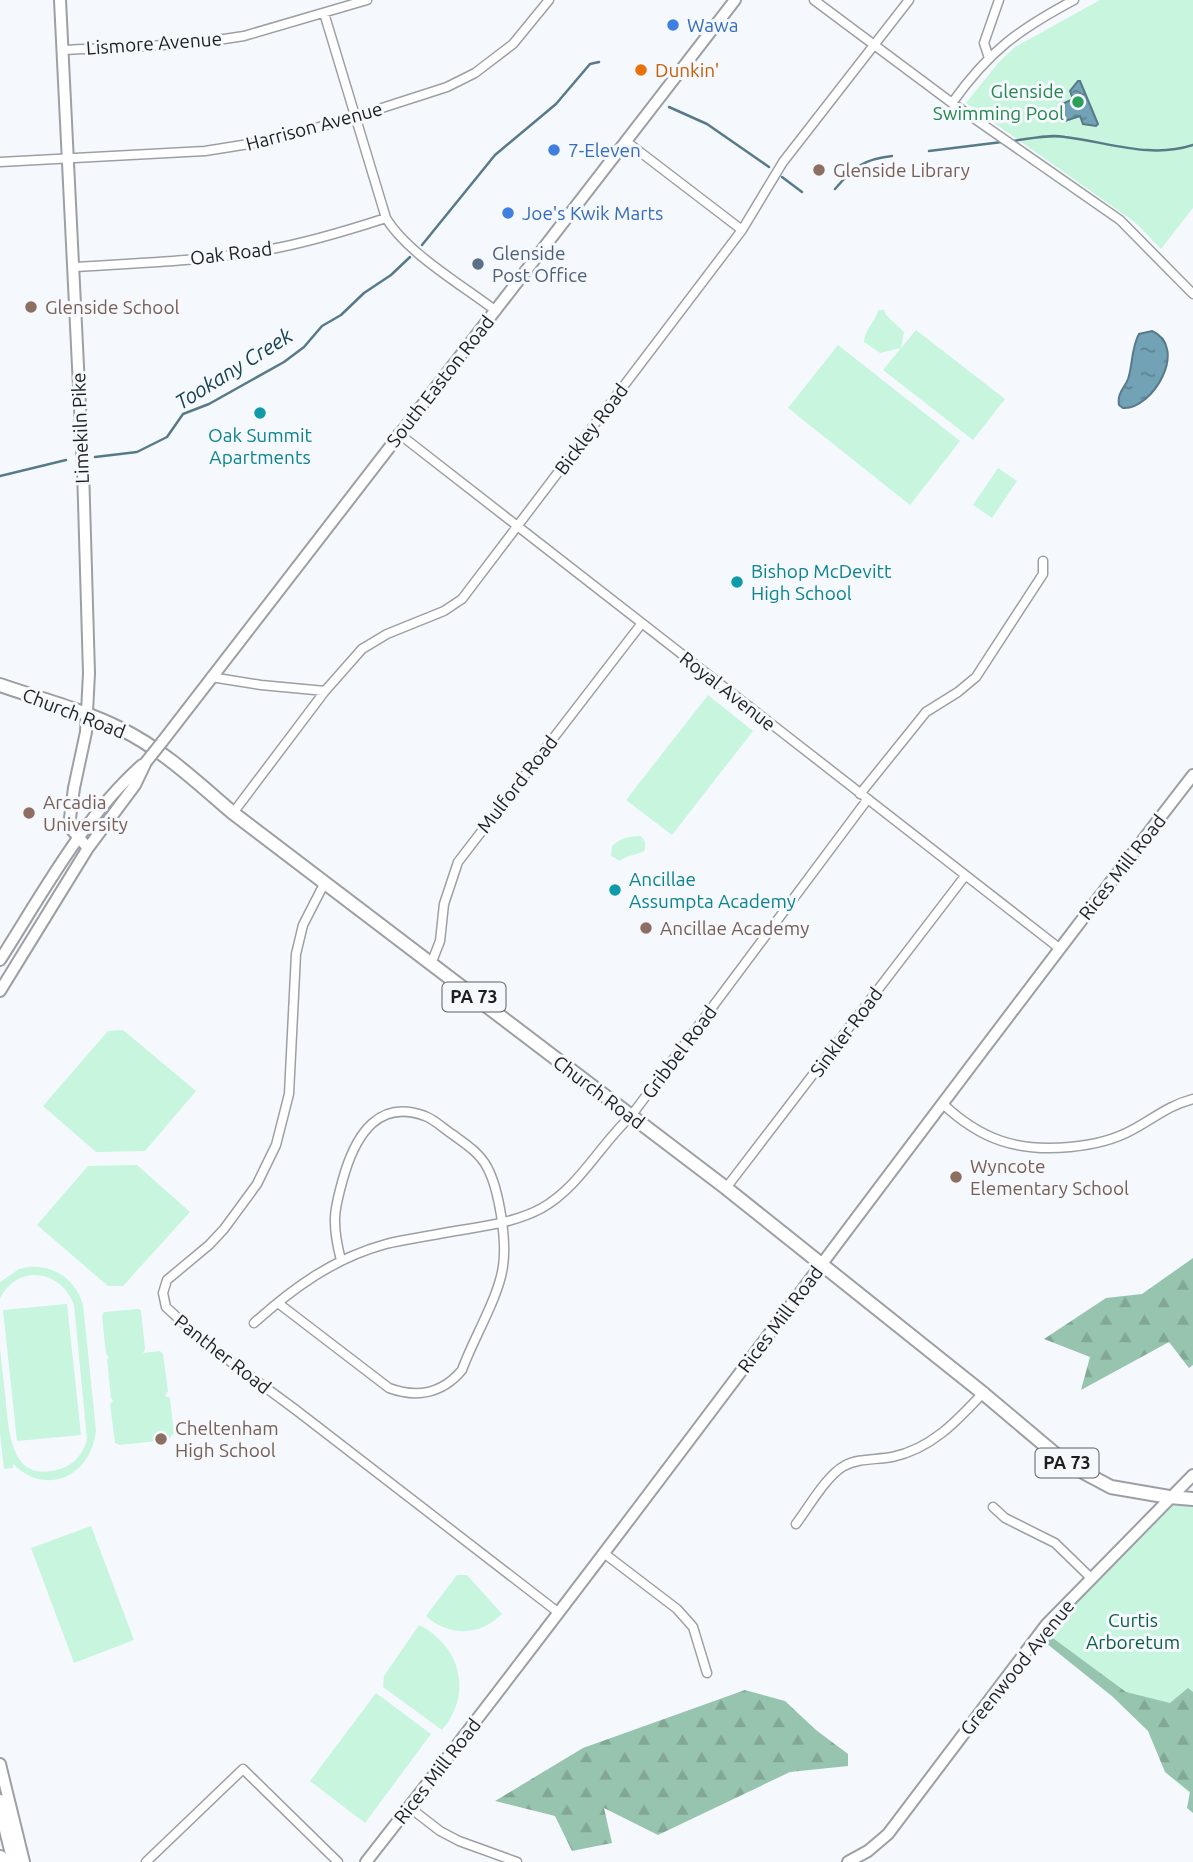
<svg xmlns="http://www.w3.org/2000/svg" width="1193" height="1862" viewBox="0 0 1193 1862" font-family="Ubuntu,sans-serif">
<defs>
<pattern id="forest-firs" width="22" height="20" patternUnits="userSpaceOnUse" patternTransform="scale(1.75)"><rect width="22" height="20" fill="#97c4ae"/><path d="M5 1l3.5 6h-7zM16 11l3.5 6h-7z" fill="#82a895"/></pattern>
<pattern id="water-ripples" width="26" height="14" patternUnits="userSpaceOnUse" patternTransform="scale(1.75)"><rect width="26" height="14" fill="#72a2b5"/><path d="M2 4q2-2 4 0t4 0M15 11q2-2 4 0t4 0" fill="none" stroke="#5d8393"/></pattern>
</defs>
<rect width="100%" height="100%" fill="#f5f9fd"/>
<!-- green -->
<path fill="#c7f5dd" d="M1100 0H1193V208L1161 249 1136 223 966 103 999 62 1015 47Z
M878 310H884L886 315 904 332 901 348 916 330 1005 399 973 440 883 370 901 348 880 353 864 342C866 326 876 322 878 310Z
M838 345 960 441 910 505 788 408Z
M998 468 1017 481 992 518 973 505Z
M708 695 753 731 672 835 626 800Z
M641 836 645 842V850C637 856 628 854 620 861L611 856 612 846C621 838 629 836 641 836Z
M123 1030 196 1091 145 1151 96 1152 43 1106 108 1031Z
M137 1165 190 1212 123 1286H108L37 1225 88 1166Z
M28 1267C54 1265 76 1279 83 1305L96 1430C92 1475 47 1498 13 1464V1468L4 1469 0 1434V1349C2 1367 4 1385 6 1403 9 1435 12 1484 60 1469 74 1465 84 1453 87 1439L74 1305C61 1270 19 1263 0 1298V1282L19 1269Z
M67 1304 81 1435 17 1441 3 1310Z
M138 1309 141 1310 145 1349 143 1353 160 1351 163 1354 168 1391 165 1396 170 1398 174 1433 168 1440 119 1445 115 1443 110 1404 113 1401 111 1398 107 1359 109 1357 106 1354 102 1316 104 1312Z
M1176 1505 1193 1506V1796L1165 1772 1183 1753 1044 1637 1167 1507Z
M91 1526 134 1640 74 1663 31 1548Z
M457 1575H467L502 1614C480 1636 449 1637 426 1616Z
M419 1625C461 1646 473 1694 442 1730L383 1687 384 1676Z
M376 1693 431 1734 365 1823 310 1781Z"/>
<!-- forest -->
<path fill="url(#forest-firs)" d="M1193 1258V1365L1189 1368 1169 1342 1081 1390 1090 1357 1044 1339 1106 1298 1142 1294Z
M1046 1633 1126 1692 1170 1703 1188 1688 1193 1692V1813L1187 1808 1190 1792 1165 1772 1148 1731 1113 1697 1041 1639Z
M745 1690 785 1701 816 1730 848 1754V1766L790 1772 658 1835 604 1808 612 1843 572 1851 555 1816 495 1801 583 1748Z"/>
<!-- water -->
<path fill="url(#water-ripples)" stroke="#587a88" stroke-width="2" d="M1078 81H1080L1098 124 1096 126 1083 124 1080 116 1065 121 1060 105 1073 99 1070 91Z
M1152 331C1189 347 1153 410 1123 408L1119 405C1117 393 1124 389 1128 379 1133 365 1131 348 1139 334Z"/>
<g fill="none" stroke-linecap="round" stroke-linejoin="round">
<!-- stream -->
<path stroke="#587a88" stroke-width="2.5" d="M669 107 707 124 769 167
M1012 141C1029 139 1048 134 1065 137 1108 142 1150 159 1193 145
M929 151 1002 142
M782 177 802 192
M835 189C853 168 863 159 892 156
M422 245 495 155 556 104 590 64 599 62
M95 457 137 452 167 437 183 414 209 404 284 362 304 347 322 326 341 315 364 293 391 275 410 257
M0 476 66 460"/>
<!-- street casing -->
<g stroke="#9ca0a4" stroke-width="11">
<path id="street" d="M814 0 952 103 1120 220 1193 294
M324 13 386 218C407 253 462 285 496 311
M63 50C123 47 184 46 244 36L367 0
M989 58 984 43 999 0
M952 103C989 51 1018 30 1074 0
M627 142 742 230
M0 162 205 151 274 140 354 117 447 87 475 73 513 44 549 0
M73 267C137 263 203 261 266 250 307 243 346 231 386 218
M398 433 1059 948
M211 677 261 685 325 691
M860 794 926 712 958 692 976 677 1043 574V561
M233 813 325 691 362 649 387 634 444 611 462 599 742 230 783 162 909 0
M325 882 303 925 296 954 289 1094 276 1145 257 1184 224 1229 209 1245 167 1280 163 1293 166 1307 204 1342 296 1410 559 1613
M431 964 440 941 444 904 458 862 642 623
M943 1104C981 1140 1018 1152 1070 1147 1092 1145 1112 1141 1132 1130 1153 1119 1169 1105 1193 1099
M726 1188 965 876
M278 1303 389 1388C416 1398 442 1394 462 1370 473 1339 499 1297 503 1266 507 1240 499 1189 487 1167 479 1152 464 1143 452 1134 443 1128 435 1120 425 1116 379 1099 357 1134 345 1172 334 1209 331 1222 341 1260
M254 1323C293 1288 334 1258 386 1244 405 1239 424 1237 444 1233 476 1227 513 1224 542 1208 580 1186 599 1146 631 1116L867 800
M993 1507 1005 1518 1055 1543 1091 1578
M796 1524C808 1508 827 1475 844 1466 858 1458 876 1460 892 1457 931 1449 957 1421 983 1393
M605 1554 677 1609 693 1627 707 1673
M409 1807 440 1831 459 1841 517 1862
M146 1862 243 1769 338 1862"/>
</g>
<!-- secondary casing -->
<g stroke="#9ca0a4" stroke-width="14">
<path id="secondary" d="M60 0 83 468 89 673 86 732 74 788 70 818 72 830 88 848
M162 742 735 0
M0 960C41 896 84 816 142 765
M0 991 88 848 135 785 146 762
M0 1764 24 1862
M366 1862C647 1504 914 1135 1193 775
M848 1862 868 1851 888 1834 1046 1625 1193 1475"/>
</g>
<!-- primary casing -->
<g stroke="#9ca0a4" stroke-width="16">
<path id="primary" d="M0 685C40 699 83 710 121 729 162 749 198 783 233 813L726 1188 984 1394 1066 1463 1111 1487 1169 1497 1193 1499"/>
</g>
<!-- highway casing -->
<g stroke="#9ca0a4" stroke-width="18">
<path id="highway" d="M0 1802 15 1862
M0 1858 2 1862"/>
</g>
<!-- street -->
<use href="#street" stroke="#fff" stroke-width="8"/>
<!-- secondary -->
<use href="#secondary" stroke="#fff" stroke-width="10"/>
<!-- primary -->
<use href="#primary" stroke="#fff" stroke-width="12"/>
<!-- highway -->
<use href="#highway" stroke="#fff" stroke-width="14"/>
<!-- secondary-bridge casing -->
<g stroke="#9ca0a4" stroke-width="14" stroke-linecap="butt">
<path id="secondary-bridge" d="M146 762 162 742"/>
</g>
<!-- secondary-bridge -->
<use href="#secondary-bridge" stroke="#fff" stroke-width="10"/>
</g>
<!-- markers -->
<g fill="#3f7fe0" stroke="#f5f9fd" stroke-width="2.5">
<circle cx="673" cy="25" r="7"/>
<circle cx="554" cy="150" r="7"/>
<circle cx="508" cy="213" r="7"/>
</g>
<circle fill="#e8710a" stroke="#f5f9fd" stroke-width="2.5" cx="641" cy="70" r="7"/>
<circle fill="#2e9e5b" stroke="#f5f9fd" stroke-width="2.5" cx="1078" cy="102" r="7"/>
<g fill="#8d6e63" stroke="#f5f9fd" stroke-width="2.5">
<circle cx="819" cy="170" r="7"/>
<circle cx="31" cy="307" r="7"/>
<circle cx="29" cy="813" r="7"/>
<circle cx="646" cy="928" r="7"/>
<circle cx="956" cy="1177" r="7"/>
<circle cx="161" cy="1439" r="7"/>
</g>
<circle fill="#5c6f8a" stroke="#f5f9fd" stroke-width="2.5" cx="478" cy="264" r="7"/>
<g fill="#0f9aa8" stroke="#f5f9fd" stroke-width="2.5">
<circle cx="260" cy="413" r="7"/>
<circle cx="737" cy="582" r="7"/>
<circle cx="615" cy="890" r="7"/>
</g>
<g text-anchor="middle" stroke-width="6" stroke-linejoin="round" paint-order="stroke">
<!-- shield labels -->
<g fill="#f5f9fd" stroke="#5d6062" stroke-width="2">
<rect x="442.5" y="982.5" width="63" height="29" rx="5"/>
<rect x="1035.5" y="1448.5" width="63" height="29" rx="5"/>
</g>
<g font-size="18" font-weight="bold" fill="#1c1e1f">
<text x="474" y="1003">PA 73</text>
<text x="1067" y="1469">PA 73</text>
</g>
<!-- shop labels -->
<g font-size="19" fill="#366cbe" stroke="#f5f9fd" text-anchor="start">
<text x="687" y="32">Wawa</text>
<text x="568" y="157">7-Eleven</text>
<text x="522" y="220">Joe's Kwik Marts</text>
</g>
<!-- street labels -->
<g font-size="19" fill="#1c1e1f" stroke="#f5f9fd">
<text transform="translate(154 43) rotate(-4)" y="7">Lismore Avenue</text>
<text transform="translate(314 126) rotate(-15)" y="7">Harrison Avenue</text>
<text transform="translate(231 253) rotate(-7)" y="7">Oak Road</text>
<text transform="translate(440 381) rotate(-52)" y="7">South Easton Road</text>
<text transform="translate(80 428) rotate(-92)" y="7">Limekiln Pike</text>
<text transform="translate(591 429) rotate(-53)" y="7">Bickley Road</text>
<text transform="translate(728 691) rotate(38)" y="7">Royal Avenue</text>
<text transform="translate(74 713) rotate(21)" y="7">Church Road</text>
<text transform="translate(517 784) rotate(-52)" y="7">Mulford Road</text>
<text transform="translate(1122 867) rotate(-52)" y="7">Rices Mill Road</text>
<text transform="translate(846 1032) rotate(-53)" y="7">Sinkler Road</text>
<text transform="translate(679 1052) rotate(-53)" y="7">Gribbel Road</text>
<text transform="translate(599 1092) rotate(37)" y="7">Church Road</text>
<text transform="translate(780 1319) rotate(-53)" y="7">Rices Mill Road</text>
<text transform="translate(223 1354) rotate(38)" y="7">Panther Road</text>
<text transform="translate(1017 1667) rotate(-51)" y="7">Greenwood Avenue</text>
<text transform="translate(437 1771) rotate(-52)" y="7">Rices Mill Road</text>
</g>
<!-- food labels -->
<g font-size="19" fill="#c56008" stroke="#f5f9fd" text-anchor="start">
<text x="655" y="77">Dunkin'</text>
</g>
<!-- leisure labels -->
<g font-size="19" fill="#27864d" stroke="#f5f9fd" text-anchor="end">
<text x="1064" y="98">Glenside<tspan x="1064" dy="22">Swimming Pool</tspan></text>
</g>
<!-- education labels -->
<g font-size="19" fill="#785e54" stroke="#f5f9fd" text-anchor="start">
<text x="833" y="177">Glenside Library</text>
<text x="45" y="314">Glenside School</text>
<text x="43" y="809">Arcadia<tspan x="43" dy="22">University</tspan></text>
<text x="660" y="935">Ancillae Academy</text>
<text x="970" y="1173">Wyncote<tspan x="970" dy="22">Elementary School</tspan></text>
<text x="175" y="1435">Cheltenham<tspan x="175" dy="22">High School</tspan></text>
</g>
<!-- service labels -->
<g font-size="19" fill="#4e5e75" stroke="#f5f9fd" text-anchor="start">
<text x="492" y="260">Glenside<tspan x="492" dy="22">Post Office</tspan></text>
</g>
<!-- culture labels -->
<g font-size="19" fill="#0d838f" stroke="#f5f9fd" text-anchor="start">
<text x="260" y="442" text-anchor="middle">Oak Summit<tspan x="260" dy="22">Apartments</tspan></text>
<text x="751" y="578">Bishop McDevitt<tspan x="751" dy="22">High School</tspan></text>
<text x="629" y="886">Ancillae<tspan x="629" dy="22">Assumpta Academy</tspan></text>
</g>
<!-- park labels -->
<g font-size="19" fill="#0b5e41" stroke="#f5f9fd">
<text x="1133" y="1627">Curtis<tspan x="1133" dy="22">Arboretum</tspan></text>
</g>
<!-- water labels -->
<g font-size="21" font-style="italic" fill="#16414f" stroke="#f5f9fd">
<text transform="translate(234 369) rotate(-32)" y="7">Tookany Creek</text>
</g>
</g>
</svg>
